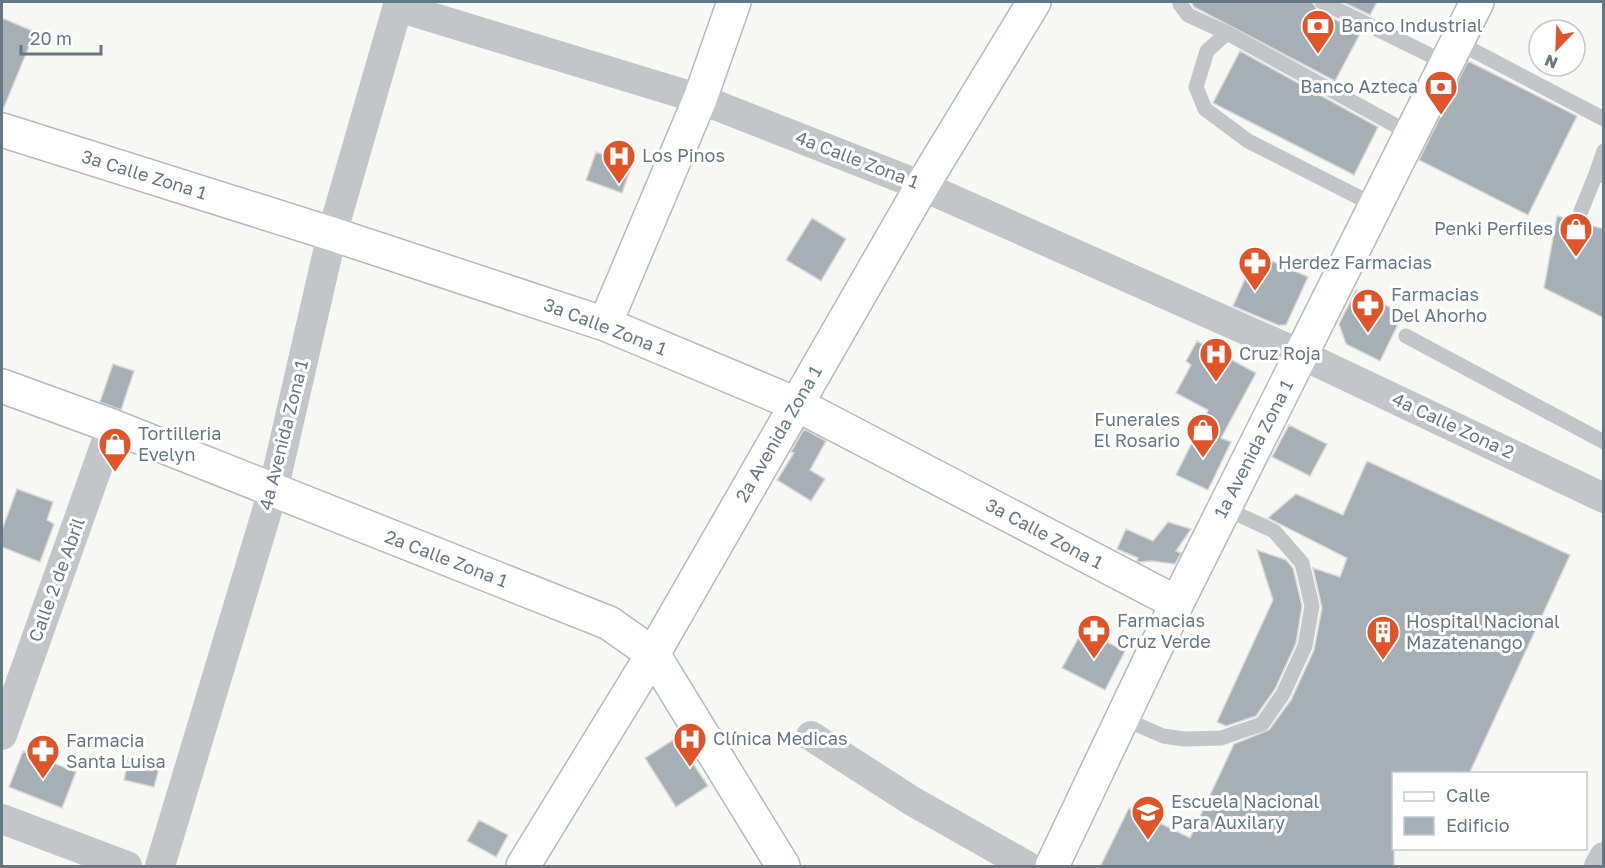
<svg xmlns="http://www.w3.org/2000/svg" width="1605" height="868" viewBox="0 0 1605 868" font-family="'Golos Text',sans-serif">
<rect width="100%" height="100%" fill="#f7f7f4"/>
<!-- building -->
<path fill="#a6afb5" stroke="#d8d8d6" stroke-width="1.5" d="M1191 2H1312L1318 11 1361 32 1335 81 1194 7Z
M1343 2H1377L1370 15Z
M2 18 35 32 2 112Z
M1240 51 1378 127 1354 175 1213 103Z
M1468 61 1577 116 1528 215 1419 160Z
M596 152 632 165 622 193 586 180Z
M1557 216 1604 229V318L1544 288Z
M812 218 846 239 821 281 786 260Z
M1256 254 1308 277 1286 325H1278L1233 306Z
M1356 290 1403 314 1380 361 1346 344 1339 324Z
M1197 341 1256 373 1221 438 1231 442 1208 490 1176 475 1208 410 1176 393 1191 365 1186 361Z
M113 364 134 371 121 410 100 402Z
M1289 425 1327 444 1310 476 1272 457Z
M804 429 826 441 810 470 825 479 811 501 777 480 794 453 791 452Z
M1367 461 1570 555 1469 774H1394V867H1100L1129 808 1190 838 1234 744 1269 730 1291 700 1314 650 1322 608 1313 568 1340 577 1347 558 1268 518 1296 494 1343 515Z
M17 489 53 502 47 520 54 524 40 562 2 547V530Z
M1168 522 1191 529 1176 551 1181 553 1175 564 1152 561 1139 562 1137 561 1138 558 1117 549 1126 529 1153 541Z
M1257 550 1286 560 1293 568 1302 606 1296 643 1275 689 1256 716 1226 726 1217 722 1273 600Z
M1083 630 1125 651 1105 690 1062 668Z
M676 738 708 786 676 807 645 758Z
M23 751 76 772 62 808 9 787Z
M129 757 160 765 154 787 124 780Z
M479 820 508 835 496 857 467 841Z"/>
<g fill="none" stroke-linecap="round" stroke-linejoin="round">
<!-- secondary casing -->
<g stroke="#b4babe" stroke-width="36">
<path id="secondary" d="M2 130 332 234 605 324 796 404 1177 603
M605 324 700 99 734 2
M2 386 112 426 609 623 653 654 783 866
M523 866 653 654 922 186 1034 2
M1052 866 1177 603 1477 2"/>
</g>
<!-- lane -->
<path stroke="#c2c6c9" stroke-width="15" d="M1181 2 1180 4 1188 15 1227 33 1411 134
M1322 2 1446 63
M1227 33 1207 51 1196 87 1205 109 1248 141 1376 206
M1457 42 1604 119
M1604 151 1596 174 1604 176
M1581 211 1596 174
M1406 336 1604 442
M1122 718 1163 736 1184 739 1221 738 1262 724 1283 694 1305 646 1312 606 1302 563 1274 531 1224 508"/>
<!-- street -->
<path stroke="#c2c6c9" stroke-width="30" d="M398 7 700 99 922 186 1302 355 1604 498
M2 735 112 426
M811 736 912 801 1027 866
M2 819 127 866
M160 866 273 491 332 234 399 2
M1599 866 1604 857"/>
<!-- secondary -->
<use href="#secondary" stroke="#fff" stroke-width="33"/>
</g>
<!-- icons -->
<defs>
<g id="bank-pin" transform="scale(1.725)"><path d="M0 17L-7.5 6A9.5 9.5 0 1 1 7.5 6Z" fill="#e0542a" stroke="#fff"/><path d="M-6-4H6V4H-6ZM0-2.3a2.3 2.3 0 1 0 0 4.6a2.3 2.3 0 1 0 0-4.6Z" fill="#fff"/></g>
<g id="hospital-pin" transform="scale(1.725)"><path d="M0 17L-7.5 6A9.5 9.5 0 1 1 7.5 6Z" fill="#e0542a" stroke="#fff"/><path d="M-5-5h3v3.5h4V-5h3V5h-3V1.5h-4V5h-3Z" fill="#fff"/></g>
<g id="shop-pin" transform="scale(1.725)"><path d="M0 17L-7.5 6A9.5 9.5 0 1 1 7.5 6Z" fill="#e0542a" stroke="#fff"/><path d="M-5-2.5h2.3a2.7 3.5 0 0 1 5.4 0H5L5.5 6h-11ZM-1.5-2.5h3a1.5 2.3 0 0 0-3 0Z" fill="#fff"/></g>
<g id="pharmacy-pin" transform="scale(1.725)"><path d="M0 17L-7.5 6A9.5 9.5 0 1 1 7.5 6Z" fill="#e0542a" stroke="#fff"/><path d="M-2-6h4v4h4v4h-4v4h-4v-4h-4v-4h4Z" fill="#fff"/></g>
<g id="building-pin" transform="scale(1.725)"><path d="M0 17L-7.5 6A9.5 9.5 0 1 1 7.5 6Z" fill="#e0542a" stroke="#fff"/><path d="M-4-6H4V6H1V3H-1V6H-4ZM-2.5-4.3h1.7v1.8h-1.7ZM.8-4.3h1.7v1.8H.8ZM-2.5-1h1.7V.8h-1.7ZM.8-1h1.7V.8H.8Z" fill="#fff"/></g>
<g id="school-pin" transform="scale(1.725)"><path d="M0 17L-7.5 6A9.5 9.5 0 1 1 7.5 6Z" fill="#e0542a" stroke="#fff"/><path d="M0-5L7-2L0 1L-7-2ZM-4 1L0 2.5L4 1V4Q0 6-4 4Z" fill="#fff"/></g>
</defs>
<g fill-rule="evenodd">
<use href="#bank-pin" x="1318" y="26"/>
<use href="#bank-pin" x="1441" y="87"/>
<use href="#hospital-pin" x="619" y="156"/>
<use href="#shop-pin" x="1576" y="229"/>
<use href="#pharmacy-pin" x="1255" y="263"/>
<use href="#pharmacy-pin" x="1368" y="305"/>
<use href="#hospital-pin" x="1216" y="354"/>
<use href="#shop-pin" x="1203" y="430"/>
<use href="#shop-pin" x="115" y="444"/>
<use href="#pharmacy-pin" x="1094" y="631"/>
<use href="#building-pin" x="1383" y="632"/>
<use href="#hospital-pin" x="690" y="739"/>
<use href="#pharmacy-pin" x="43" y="751"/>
<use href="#school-pin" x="1148" y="812"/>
</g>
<g text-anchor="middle" stroke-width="6" stroke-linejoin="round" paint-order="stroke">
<!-- poi labels -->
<g font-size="18" fill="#667784" stroke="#fff" text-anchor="start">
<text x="1341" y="32">Banco Industrial</text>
<text x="1418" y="93" text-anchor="end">Banco Azteca</text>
<text x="642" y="162">Los Pinos</text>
<text x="1553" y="235" text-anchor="end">Penki Perfiles</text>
<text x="1278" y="269">Herdez Farmacias</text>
<text x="1391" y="301">Farmacias<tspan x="1391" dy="21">Del Ahorho</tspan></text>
<text x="1239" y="360">Cruz Roja</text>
<text x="1180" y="426" text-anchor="end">Funerales<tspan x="1180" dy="21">El Rosario</tspan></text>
<text x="138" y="440">Tortilleria<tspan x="138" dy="21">Evelyn</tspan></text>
<text x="1117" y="627">Farmacias<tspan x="1117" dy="21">Cruz Verde</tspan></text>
<text x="1406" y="628">Hospital Nacional<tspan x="1406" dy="21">Mazatenango</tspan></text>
<text x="713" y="745">Clínica Medicas</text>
<text x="66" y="747">Farmacia<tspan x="66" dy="21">Santa Luisa</tspan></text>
<text x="1171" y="808">Escuela Nacional<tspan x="1171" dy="21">Para Auxilary</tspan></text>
</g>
<!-- street labels -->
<g font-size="18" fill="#667784" stroke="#fff">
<text transform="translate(857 160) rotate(21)" y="6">4a Calle Zona 1</text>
<text transform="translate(144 175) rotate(17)" y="6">3a Calle Zona 1</text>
<text transform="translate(605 327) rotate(21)" y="6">3a Calle Zona 1</text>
<text transform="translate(1453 426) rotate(25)" y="6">4a Calle Zona 2</text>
<text transform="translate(779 434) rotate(-60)" y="6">2a Avenida Zona 1</text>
<text transform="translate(284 435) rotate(-76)" y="6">4a Avenida Zona 1</text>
<text transform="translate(1254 449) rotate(-63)" y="6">1a Avenida Zona 1</text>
<text transform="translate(1044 534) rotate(28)" y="6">3a Calle Zona 1</text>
<text transform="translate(446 559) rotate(21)" y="6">2a Calle Zona 1</text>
<text transform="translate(57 580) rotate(-70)" y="6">Calle 2 de Abril</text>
</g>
</g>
<!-- border -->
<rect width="1605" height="868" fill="none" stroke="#667784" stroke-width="6"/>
<!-- legend -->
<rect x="1392" y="772" width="195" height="78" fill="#ffffff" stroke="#c2c9ce" stroke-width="1.5"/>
<rect x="1404" y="792" width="30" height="9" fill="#ffffff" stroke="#c2c9ce" stroke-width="1.5"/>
<text x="1446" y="802" font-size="18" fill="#667784">Calle</text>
<rect x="1404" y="817" width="30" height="18" fill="#a6afb5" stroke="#c2c9ce" stroke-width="1.5"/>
<text x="1446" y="832" font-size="18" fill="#667784">Edificio</text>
<!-- north arrow -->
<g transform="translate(1557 48) rotate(203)"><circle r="28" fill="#ffffff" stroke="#c2c9ce" stroke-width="1.5"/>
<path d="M0-4.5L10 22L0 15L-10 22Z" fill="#e0542a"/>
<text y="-9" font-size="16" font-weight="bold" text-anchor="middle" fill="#667784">N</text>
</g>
<!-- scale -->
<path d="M21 45v9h80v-9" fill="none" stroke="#667784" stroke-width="3"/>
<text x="30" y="45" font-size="18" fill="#667784" stroke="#ffffff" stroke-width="4.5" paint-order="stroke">20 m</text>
</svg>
